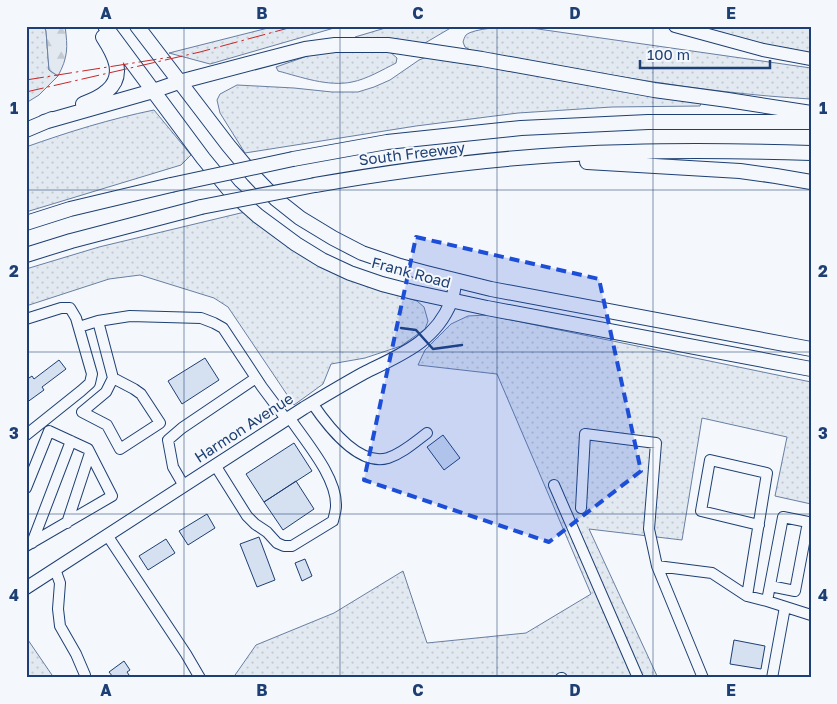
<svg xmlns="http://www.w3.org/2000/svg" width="837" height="704" viewBox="0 0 837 704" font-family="'Golos Text',sans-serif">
<defs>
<pattern id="grass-dots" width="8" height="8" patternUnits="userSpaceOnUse" patternTransform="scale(1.25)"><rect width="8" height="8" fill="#e3e9f0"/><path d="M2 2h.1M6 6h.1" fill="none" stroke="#c2c9d1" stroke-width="1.8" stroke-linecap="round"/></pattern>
<pattern id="forest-firs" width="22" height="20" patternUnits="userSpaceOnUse" patternTransform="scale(1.25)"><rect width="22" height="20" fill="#e3e9f0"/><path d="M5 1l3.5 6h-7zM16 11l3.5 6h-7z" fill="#c2c9d1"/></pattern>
</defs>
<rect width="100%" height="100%" fill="#f4f7fb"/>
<!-- grass -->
<path fill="url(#grass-dots)" stroke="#687fa3" d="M26 26H44L46 31 49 70 58 76 39 95 26 103Z
M276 26H341L210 64 169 53Z
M392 26H454L425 43 357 41 355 37Z
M517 26 811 68V99C697 93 584 70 472 51L465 47 463 42C464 39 464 38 466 35 474 28 506 27 517 26Z
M709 26H811V53L715 35Z
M341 51 390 52 397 58 396 63C382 70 367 79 352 82 328 87 301 77 278 71L276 67 313 54Z
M429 56 701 103 700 106 612 107 518 113 416 126 245 153 220 113 217 100 220 94 237 85 294 88 332 92H358L374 87 390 80 419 60Z
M154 110 191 155 181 165 26 212V147C68 132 110 119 154 110Z
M249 211 351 280 417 301 424 307 428 321 425 329 401 346 365 358 331 364 323 384 294 405 228 307 214 298 140 275 109 279 26 306V269L99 247Z
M487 315 811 382V504L775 496 787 437 702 418 682 540 589 529 658 678H233L256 645 334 613 403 571 427 643 526 633 591 594 497 374 418 365 425 350 451 324 468 316Z
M26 637 54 678H26Z"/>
<!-- forest -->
<path fill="url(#forest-firs)" stroke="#687fa3" d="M44 26H65C68 48 68 57 58 76L49 70 46 31Z"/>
<!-- building -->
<path fill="#d5e0f0" stroke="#1d3f73" d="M205 358 219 380 182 404 168 381Z
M59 360 66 369 42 387 44 390 26 403V380L32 376 34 379Z
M443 435 460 458 444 470 427 447Z
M294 443 312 471 264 502 246 474Z
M296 481 314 509 283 530 264 502Z
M207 514 215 528 188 545 179 531Z
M259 537 275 580 257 587 240 544Z
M166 539 175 553 148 570 139 556Z
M305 559 312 576 302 581 295 563Z
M734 640 765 646 761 669 730 664Z
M124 661 130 670 127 672 131 678H112L113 677 109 672Z"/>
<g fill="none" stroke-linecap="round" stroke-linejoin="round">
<!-- minor casing -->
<g stroke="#1d3f73" stroke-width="12">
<path id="minor" d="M26 319 61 308H70L76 318 92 374 90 383 81 391 26 435
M79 327 98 321
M113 378 134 389 141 394 160 423 120 449 107 425 82 412 106 392 113 378 98 321 130 316 201 318 214 323 223 328 262 387 286 419
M312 403C327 425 358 467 388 458 403 453 415 442 427 433
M215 465 247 516 255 524 267 532 277 543 284 546H292L333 521C334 516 336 511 336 506 337 477 305 441 289 417
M554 485 638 678
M184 486 173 467 168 440 182 428 256 378
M26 488 49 431 88 449 112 496 26 546
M581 508 585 434 656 443 649 529 657 566 703 678
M67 523 90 453
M107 535 186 654 200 678
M32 543 71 441
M657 566 712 573 747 596 767 601 811 615
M55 569 60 583 58 609 60 626 76 654 85 675
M747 596 767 473 710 460 701 511 759 525
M767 601 783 517 808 522 795 591 770 586
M561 678H562
M772 678 785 607"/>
</g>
<!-- major casing -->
<g stroke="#1d3f73" stroke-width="14">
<path id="major" d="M675 26 763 50 811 59
M26 588 304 408C324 396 344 384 364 373 400 355 435 342 451 302 454 295 454 287 456 280"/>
</g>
<!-- highway casing -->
<g stroke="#1d3f73" stroke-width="16">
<path id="highway" d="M105 26 203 158 230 191 258 216 296 244 322 260 350 273 382 284 413 292 487 308 811 369
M137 26 228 145 253 175 276 199 300 218 333 238 362 253 400 266 426 273 491 289 811 349
M83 104C91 101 101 97 107 91 126 75 114 54 103 37
M44 122 153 91 179 82 305 49 335 45H388L482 59 654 90 728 100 811 113
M26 130 52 119
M293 159 387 142 521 128 648 122H811
M587 162 740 171 776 176 811 182
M315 185C418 167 524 154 628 152 689 150 750 151 811 153
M26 223 70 209 171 185
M26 255 71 241 201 207"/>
</g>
<!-- minor -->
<use href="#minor" stroke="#f4f7fb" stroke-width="10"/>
<!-- major -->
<use href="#major" stroke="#f4f7fb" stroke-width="12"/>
<!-- highway -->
<use href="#highway" stroke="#f4f7fb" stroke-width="14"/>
<!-- highway-bridge casing -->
<g stroke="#1d3f73" stroke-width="16" stroke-linecap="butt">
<path id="highway-bridge" d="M171 185 293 159
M201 207 315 185"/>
</g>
<!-- highway-bridge -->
<use href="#highway-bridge" stroke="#f4f7fb" stroke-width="14"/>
<!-- wall -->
<path stroke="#1d3f73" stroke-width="2.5" d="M401 328 416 330 433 349 462 345"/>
<!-- power -->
<path stroke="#c62828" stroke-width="1" stroke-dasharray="18 4 2.5 4" stroke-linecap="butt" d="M803 26 811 27
M26 80 171 57
M26 92 200 52 296 26"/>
</g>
<!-- marked area -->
<path fill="#1d4ed8" fill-opacity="0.2" stroke="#1d4ed8" stroke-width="4" stroke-dasharray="10 6" stroke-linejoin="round" d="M416 237 599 279 641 471 549 542 364 480Z"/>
<!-- grid -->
<path fill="none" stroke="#1d3f73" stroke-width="1" stroke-opacity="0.55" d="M184 26V678M340 26V678M497 26V678M653 26V678M26 190H811M26 352H811M26 514H811"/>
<g text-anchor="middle" stroke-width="4" stroke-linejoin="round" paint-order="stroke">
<!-- street labels -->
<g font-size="15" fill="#1d3f73" stroke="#f4f7fb">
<text transform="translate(412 154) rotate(-7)" y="5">South Freeway</text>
<text transform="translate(411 273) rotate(15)" y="5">Frank Road</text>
<text transform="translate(244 428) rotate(-33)" y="5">Harmon Avenue</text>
</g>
</g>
<!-- border -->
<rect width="837" height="704" fill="none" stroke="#f4f7fb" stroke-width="55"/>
<!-- scale -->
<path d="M640 60v8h130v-8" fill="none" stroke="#1d3f73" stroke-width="2.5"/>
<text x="647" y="60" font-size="15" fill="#1d3f73" stroke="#f4f7fb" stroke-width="4" paint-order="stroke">100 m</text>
<rect x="28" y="28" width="782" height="648" fill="none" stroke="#1d3f73" stroke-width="2"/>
<g font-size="16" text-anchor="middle" font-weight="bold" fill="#1d3f73">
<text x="106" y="19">A</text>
<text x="262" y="19">B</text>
<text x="418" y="19">C</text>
<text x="575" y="19">D</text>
<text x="731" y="19">E</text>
<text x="14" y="114">1</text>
<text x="823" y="114">1</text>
<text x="14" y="277">2</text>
<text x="823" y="277">2</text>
<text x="14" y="439">3</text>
<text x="823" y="439">3</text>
<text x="14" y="601">4</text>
<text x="823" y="601">4</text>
<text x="106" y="696">A</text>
<text x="262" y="696">B</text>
<text x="418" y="696">C</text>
<text x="575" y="696">D</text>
<text x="731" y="696">E</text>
</g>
</svg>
